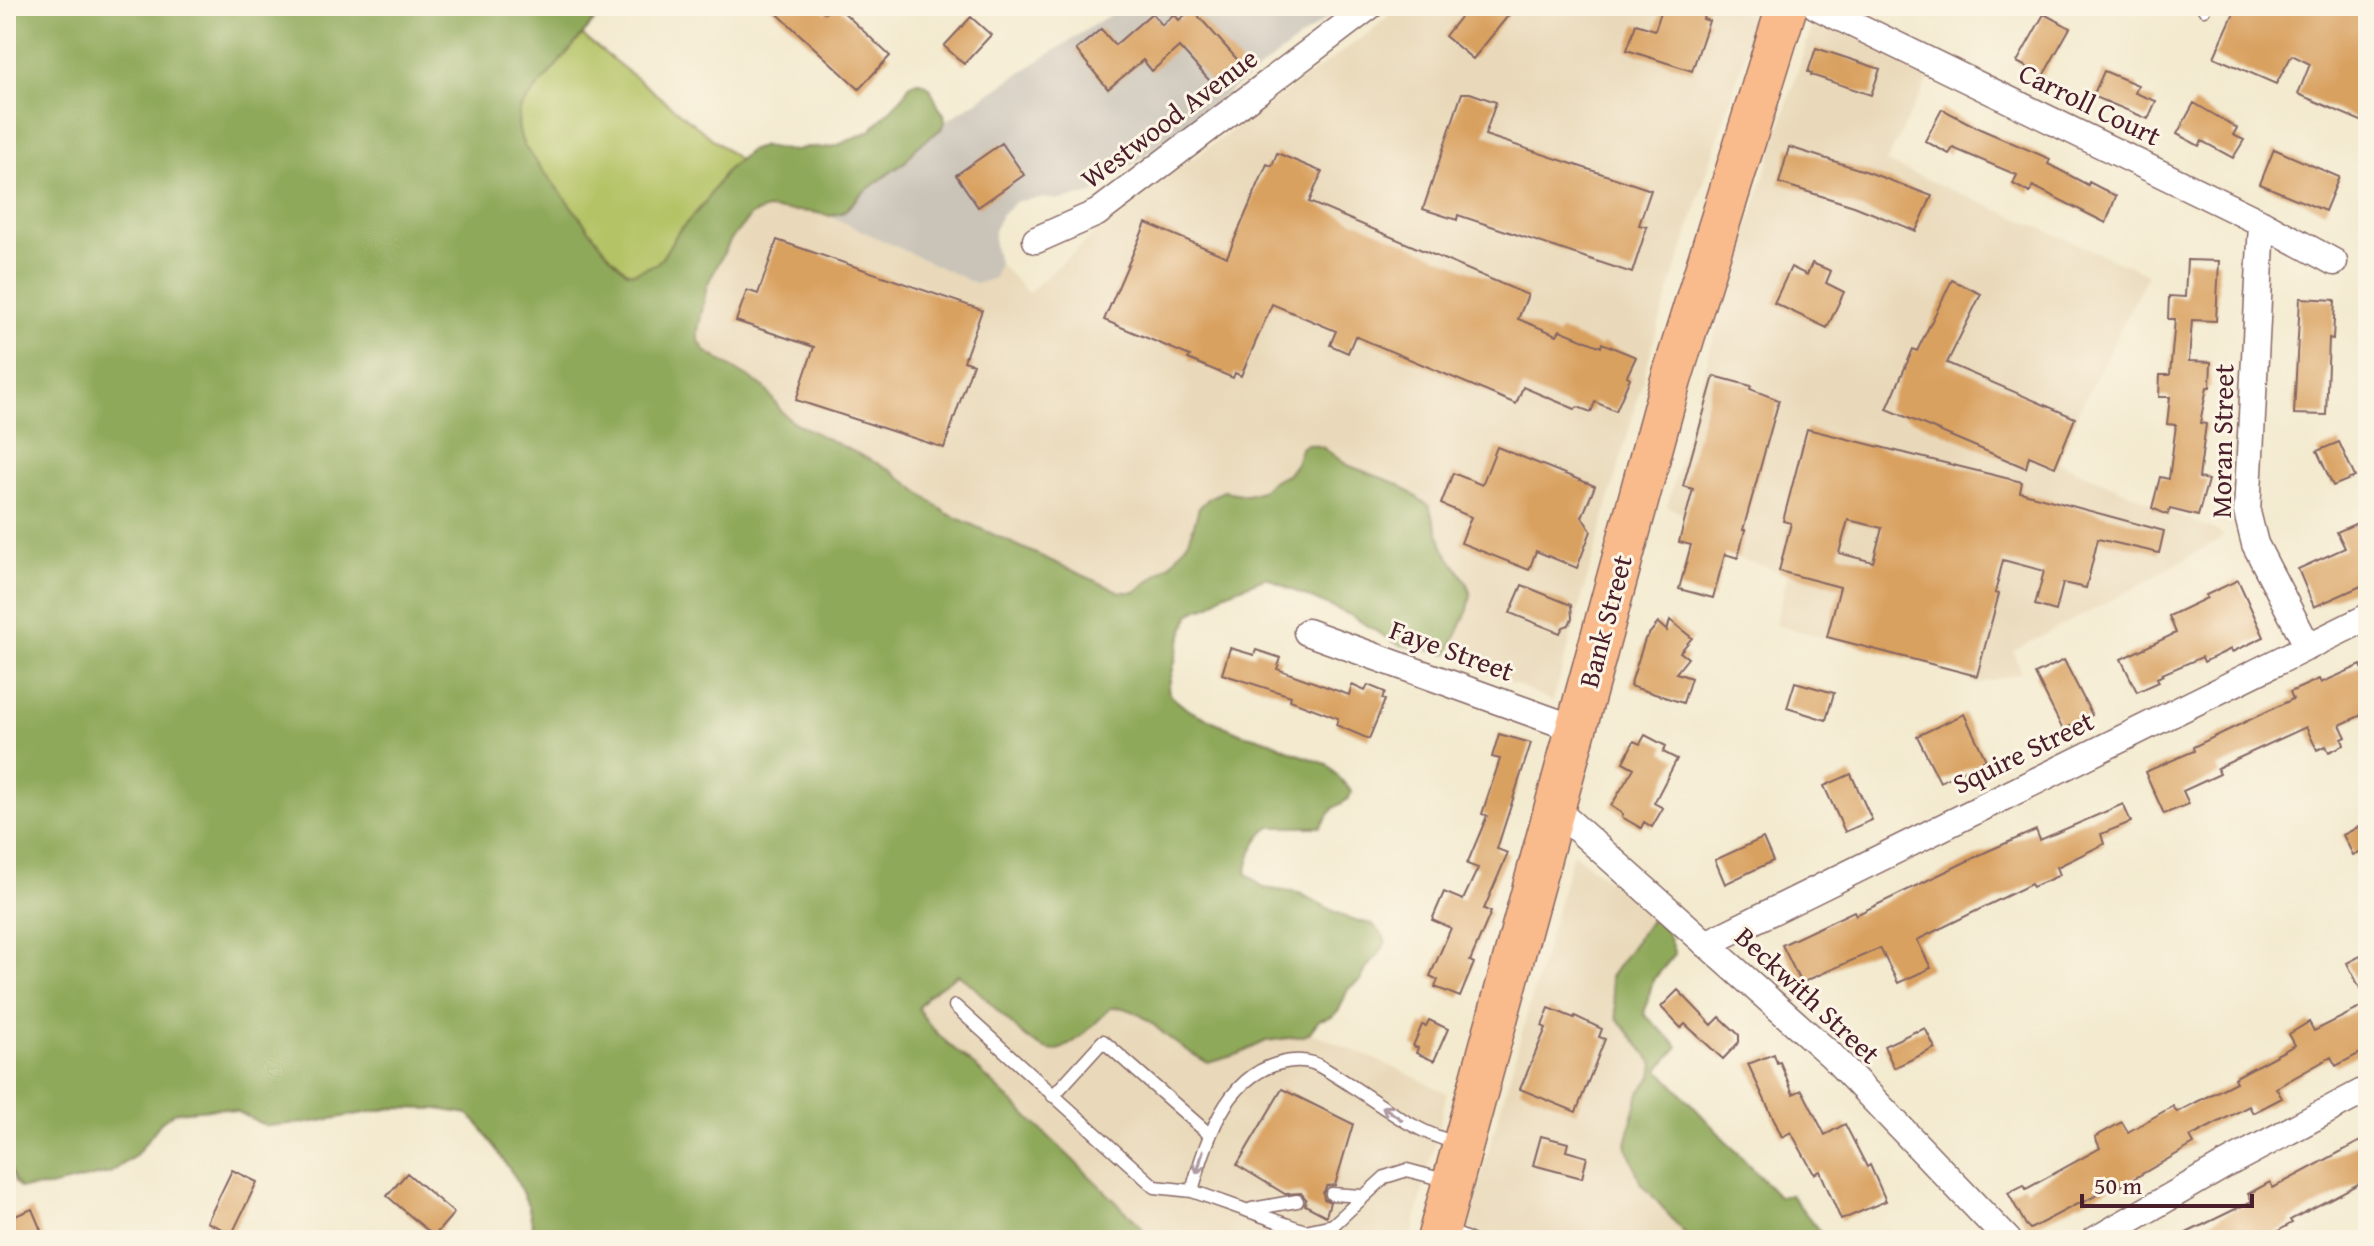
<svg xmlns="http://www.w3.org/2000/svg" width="2374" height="1246" viewBox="0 0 2374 1246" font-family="'Gentium Book Plus',serif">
<rect width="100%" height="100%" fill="#fcf5e5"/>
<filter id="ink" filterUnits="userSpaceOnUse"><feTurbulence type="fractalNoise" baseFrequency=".0125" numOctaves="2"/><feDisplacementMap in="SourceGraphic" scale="16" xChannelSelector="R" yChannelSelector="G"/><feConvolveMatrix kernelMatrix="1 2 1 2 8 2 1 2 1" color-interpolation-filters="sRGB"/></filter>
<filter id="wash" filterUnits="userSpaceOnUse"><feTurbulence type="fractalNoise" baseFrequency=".006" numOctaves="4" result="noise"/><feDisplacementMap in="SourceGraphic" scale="32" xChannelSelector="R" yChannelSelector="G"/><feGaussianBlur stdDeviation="1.8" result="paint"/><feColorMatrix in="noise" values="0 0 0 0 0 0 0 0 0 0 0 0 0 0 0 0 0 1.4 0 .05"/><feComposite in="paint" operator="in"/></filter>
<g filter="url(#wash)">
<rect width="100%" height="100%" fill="#f3eacf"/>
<!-- built -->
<path fill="#e9d9ba" d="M1400 6H1760L1655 336 1553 701 1448 654 1468 610 1466 581 1444 549 1429 506 1398 484 1347 465 1322 447 1307 444 1301 448 1296 463 1286 475 1272 481 1261 491 1247 495 1224 491 1199 508 1190 538 1172 563 1135 592H1120L946 513 891 470 793 422 782 412 764 387 705 351 698 339 707 285 731 239 751 215 766 209 813 212 830 216 976 284 994 278 999 263 1028 293 1125 207 1367 34Z
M1816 14 1932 72 1886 162 2148 274 2075 418 2057 462 2221 533 2223 537 2138 586 2013 651 2021 673 1974 684 1960 672 1775 625 1788 574 1738 558 1745 530 1686 515 1667 507 1722 308Z
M1573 853 1654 915 1610 977 1617 1018 1658 1070 1640 1181 1690 1240H1463Z
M958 973 970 981 1007 1022 1070 1044 1112 1008 1119 1007 1140 1015 1176 1044 1208 1063 1239 1054 1266 1041 1304 1036 1310 1032 1398 1069 1447 1093 1411 1240H1190L1182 1233 1143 1230 1141 1226 983 1073 926 1022 918 1008 927 996Z"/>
<!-- industrial -->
<path fill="#c9c3b8" d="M1123 6H1343L1093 194 1061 200 1041 198 1017 201 1001 215 994 231V247L999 263 994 278 976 284 830 216 844 211 861 194 906 161 916 148 941 129 945 122Z"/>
<!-- green -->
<path fill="#b4c365" stroke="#7f7148" stroke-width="2" d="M582 35 739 160 725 172 704 204 678 232 662 258 656 264 634 273 627 272 611 257 524 146C518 132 516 121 521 107Z"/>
<!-- forest -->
<path fill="#8fa95a" stroke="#6c6442" stroke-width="2" d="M6 6H607L521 107C516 121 518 132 524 146L611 257 627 272 634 273 656 264 662 258 678 232 704 204 725 172 749 151 763 146 793 151 807 147 822 148 836 146 870 131 902 98 910 85 917 82 924 83 930 88 939 108 944 114 945 122 941 129 916 148 906 161 861 194 844 212 830 216 813 212 766 209 751 215 731 239 707 285 698 331V339L705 351 764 387 782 412 793 422 891 470 946 513 1120 592H1135L1172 563 1190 538 1199 508 1210 497 1224 491 1247 495 1261 491 1272 481 1287 475 1296 463 1301 448 1307 444 1322 447 1347 465 1398 484 1429 506 1444 549 1466 581 1471 595 1468 610 1448 654 1399 645 1350 615 1288 588 1267 577 1223 594 1211 605 1196 610 1190 615 1181 637 1168 689 1171 696 1188 710 1242 734 1271 741 1292 752 1327 764 1352 792 1348 799 1334 808 1320 827H1271C1254 838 1251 854 1246 873L1264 888 1299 893 1349 919 1372 924 1383 935 1386 942 1378 956 1367 967 1361 980 1348 989 1339 1010 1333 1016 1319 1020 1310 1032 1304 1036 1266 1041 1239 1054 1208 1063C1198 1057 1186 1051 1176 1043 1158 1031 1136 1003 1111 1008 1096 1022 1078 1043 1058 1050 1032 1058 981 987 958 974L927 996 918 1008C934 1037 963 1054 986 1077 1038 1126 1090 1176 1141 1226L1143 1230 1139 1236 1127 1240H536L528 1205 515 1177 479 1125 468 1114 438 1109 393 1108 314 1122 266 1126 238 1112 222 1108 176 1112 163 1120 135 1156 110 1173 49 1187 20 1188 15 1182 6 1157Z
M1654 915 1667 933 1675 954 1653 980 1644 1014 1678 1046 1659 1070 1779 1197 1790 1194 1824 1237 1818 1240H1690L1640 1181 1626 1144 1639 1092 1652 1077 1654 1064 1617 1018 1610 977Z"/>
<g id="blocks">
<!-- building -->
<path fill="#d9a161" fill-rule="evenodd" d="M769 6H817L825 13 832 6H837L890 56 859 89Z
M1469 6H1516L1473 59 1445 36Z
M1663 6H1708L1703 19 1709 21 1692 71 1627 50 1636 24 1655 30Z
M2237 6H2368V124L2298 94 2310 64 2292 55 2276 84 2214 57Z
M1192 9 1244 67 1218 90 1179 47 1152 71 1143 60 1108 89 1076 50 1101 29 1115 45 1152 13 1162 25 1174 14 1179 20Z
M2044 14 2070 28 2043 76 2017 62Z
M971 17 991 35 964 64 944 46Z
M1816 48 1880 69 1871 95 1811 75 1812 73 1808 72Z
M2104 71 2138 85 2135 93 2156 101 2148 119 2093 96Z
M1462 93H1470L1496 102 1485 135 1651 190 1639 225 1647 227 1632 273 1458 215 1457 220 1423 209Z
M2194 103 2237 128 2233 135 2244 140 2233 158 2202 141 2199 146 2177 134Z
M1942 109 1980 129 2050 159 2048 164 2088 185 2089 182 2116 196 2106 223 2033 186 2030 193 2013 184 2017 175 1953 148 1949 154 1925 141Z
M1002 143 1024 175 978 207 956 175Z
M1789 147 1868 172 1932 196 1916 231 1854 206 1779 183Z
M2274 149 2339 177 2325 211 2260 184Z
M1277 153 1322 172 1309 202 1528 295 1518 319 1557 335 1560 330 1601 347 1602 343 1636 357 1627 376 1630 378 1616 411 1595 402 1591 412 1578 407 1575 409 1523 387 1516 404 1355 336 1348 353 1330 345 1336 331 1272 304 1241 376 1235 373 1233 378 1188 359 1190 356 1104 320 1146 223 1227 257 1267 164 1272 166Z
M777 240 982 310 964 361 973 364 944 448 796 400 814 347 736 321 747 290 758 294Z
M2187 260 2219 261 2216 321 2192 320 2189 361 2211 362 2210 387H2207L2200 423 2206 424 2199 478 2208 480 2198 516 2170 509 2168 515 2152 508 2160 477 2169 479 2176 425 2167 424 2170 397H2159L2160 375H2170L2175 319H2168L2169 296 2185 297Z
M1812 263 1831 271 1826 283 1844 292 1827 328 1774 303 1791 267 1807 275Z
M1952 280 1981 294 1947 363 2075 418 2055 467 2029 456 2026 468 1887 409 1913 349 1917 351Z
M2300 298 2335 300 2333 339 2329 338 2326 415 2294 414Z
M1714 376 1751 386 1750 389 1779 400 1743 530H1745L1738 558 1725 554 1713 598 1679 589 1691 545 1679 542 1693 489 1683 486Z
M1807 429 2022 482 2020 492 2164 531 2159 553 2098 539 2086 588 2063 583 2056 611 2035 605 2044 571 2003 560 1995 593 1999 594 1977 676 1827 637 1840 587 1779 571 1791 523 1783 521ZM1848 520 1882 528 1873 562 1839 553Z
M2339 442 2355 477 2333 486 2317 451Z
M1497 447 1595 486 1582 517 1591 531 1577 568 1536 551 1529 570 1461 543 1471 517 1441 504 1453 473 1482 485Z
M2368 518V583L2314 607 2298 569 2345 548 2337 532Z
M2238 580 2264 637 2232 652 2231 649 2204 662 2202 657 2162 674 2163 675 2157 678 2159 682 2137 692 2121 659 2176 633 2169 616 2207 598 2206 595Z
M1522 585 1571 605 1572 618 1569 625 1563 627 1560 633 1510 613Z
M1670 620 1692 638 1680 652 1688 658 1676 673 1691 678 1683 703 1630 686 1645 639 1658 623 1667 631Z
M1230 648 1254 655 1256 650 1281 658 1277 669 1349 695 1352 685 1365 691 1368 685 1385 692 1382 699 1385 700 1369 739 1336 725 1338 718 1290 700 1291 696 1222 674Z
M2064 660 2092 715 2063 730 2035 674Z
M2361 665 2368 681V712L2340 725 2346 737 2342 739 2344 745 2329 752 2326 746 2317 750 2306 727 2217 768 2220 774 2183 791 2189 804 2164 814 2145 772 2194 751 2193 747 2293 699 2290 692 2319 679 2321 683Z
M1795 682 1834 693 1826 720 1787 708Z
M1964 714 1986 760 1940 782 1917 736Z
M1499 734 1531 743 1497 849 1508 853 1484 909 1491 912 1470 961 1474 963 1460 997 1435 987 1438 980 1430 976 1451 928 1432 920 1444 892 1463 900 1478 868 1467 864 1487 816 1482 814 1500 759 1492 757Z
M1645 735 1666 746 1663 752 1677 759 1654 803 1663 808 1652 827 1644 822 1641 828 1622 817 1623 814 1611 806 1634 768 1623 762 1634 741 1640 744Z
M1851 774 1872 820 1845 832 1824 786Z
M2123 804 2131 822 2101 834 2104 844 2057 867 2060 875 2033 887 2031 884 1917 940 1931 968 1898 983 1880 948 1801 983 1782 945 1854 911 1856 915 1988 851 2036 830 2040 840Z
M2368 822V848L2353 855 2343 835Z
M1763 838 1773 861 1725 884 1715 860Z
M2362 955 2368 967V1049L2336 1066 2331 1057 2276 1088 2282 1098 2253 1113 2249 1106 2190 1137 2194 1144 2121 1186 2120 1183 2080 1204 2079 1203 2030 1229 2026 1225 2008 1193 2024 1185 2026 1189 2100 1148 2095 1137 2122 1122 2128 1132 2173 1106 2177 1112 2236 1082 2234 1078 2295 1045 2289 1034 2309 1022 2314 1031 2368 1004 2347 963Z
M1678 990 1712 1025 1720 1017 1739 1035V1042L1723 1059 1685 1024 1681 1028 1661 1007Z
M1549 1008 1574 1018 1575 1016 1602 1029 1599 1037 1605 1039 1576 1112 1520 1089 1546 1028 1542 1026Z
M1429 1020 1448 1029 1434 1061 1416 1053 1418 1048 1413 1046 1422 1025 1426 1026Z
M1925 1028 1935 1048 1894 1068 1884 1046 1916 1031 1917 1032Z
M1774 1054 1777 1063 1780 1062 1793 1094 1802 1090 1825 1135 1845 1124 1867 1167 1870 1165 1886 1201 1841 1220 1820 1171 1814 1174 1791 1132 1782 1137 1748 1064Z
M1282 1089 1353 1124 1335 1185 1327 1186 1323 1193 1324 1199 1330 1202 1326 1216 1305 1205 1306 1199 1301 1193 1285 1194 1237 1165Z
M1541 1136 1568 1143 1566 1151 1587 1157 1582 1178 1533 1165Z
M2368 1137V1179L2290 1220 2292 1223 2262 1240H2172L2252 1201 2248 1194 2270 1182 2273 1188Z
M232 1170 257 1182 232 1234 207 1222Z
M407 1173 454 1213 434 1236 387 1196Z
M32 1209 45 1240H13L8 1227 12 1225 10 1218Z"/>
</g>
</g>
<g filter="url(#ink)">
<use href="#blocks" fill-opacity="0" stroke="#856664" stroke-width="2"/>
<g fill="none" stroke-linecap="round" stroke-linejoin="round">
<!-- service casing -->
<g stroke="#856664" stroke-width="15">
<path id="service" d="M2204 9 2205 6
M955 1006 1155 1187 1192 1191
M1053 1096 1103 1041 1210 1135
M1448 1181 1407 1170 1385 1177 1333 1225 1305 1231 1192 1191C1205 1144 1224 1079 1277 1064 1288 1061 1301 1059 1313 1063 1325 1068 1338 1077 1350 1085 1386 1108 1413 1131 1456 1143
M1332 1194 1362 1196
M1252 1209 1297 1201
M1444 1229 1470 1240"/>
</g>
<!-- minor casing -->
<g stroke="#856664" stroke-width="29">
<path id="minor" d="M1816 6 2262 223 2334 262
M2262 223 2247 512 2255 544 2308 647
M1036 240 1097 213 1370 6
M1307 632 1576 729
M1554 808 1832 1056 2008 1240
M1706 944 2368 617
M2095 1240 2223 1166 2368 1089"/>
</g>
<!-- primary casing -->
<g stroke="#856664" stroke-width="43">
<path id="primary" d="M1437 1240 1671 380 1787 6"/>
</g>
<!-- service -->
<use href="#service" stroke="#fff" stroke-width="12"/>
<!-- minor -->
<use href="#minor" stroke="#fff" stroke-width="26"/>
<!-- primary -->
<use href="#primary" stroke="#fabb8c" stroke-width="40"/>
</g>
<!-- one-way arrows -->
<defs><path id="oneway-shaft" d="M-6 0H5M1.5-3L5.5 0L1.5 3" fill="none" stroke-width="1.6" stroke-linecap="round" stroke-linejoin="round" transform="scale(2)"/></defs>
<g stroke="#ae9aa0">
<use href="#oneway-shaft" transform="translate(1392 1113) rotate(-145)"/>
<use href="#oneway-shaft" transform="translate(1200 1162) rotate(105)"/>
</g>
</g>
<g text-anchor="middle" stroke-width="6" stroke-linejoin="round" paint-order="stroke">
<!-- street labels -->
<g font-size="28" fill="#4a1f2b" stroke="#fcf5e5">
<text transform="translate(2090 104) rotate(26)" y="10">Carroll Court</text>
<text transform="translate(1169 118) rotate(-37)" y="10">Westwood Avenue</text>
<text transform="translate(2222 441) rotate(-89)" y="10">Moran Street</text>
<text transform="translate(1605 621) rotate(-75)" y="10">Bank Street</text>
<text transform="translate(1452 650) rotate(20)" y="10">Faye Street</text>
<text transform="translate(2023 752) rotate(-26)" y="10">Squire Street</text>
<text transform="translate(1808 995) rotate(43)" y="10">Beckwith Street</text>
</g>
</g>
<!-- margin -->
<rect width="2374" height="1246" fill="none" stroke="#fcf5e5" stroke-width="32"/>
<!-- scale -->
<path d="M2082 1194v12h170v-12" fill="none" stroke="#4a1f2b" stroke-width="4"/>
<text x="2094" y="1194" font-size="24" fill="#4a1f2b" stroke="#fcf5e5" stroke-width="6" paint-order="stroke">50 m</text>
</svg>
